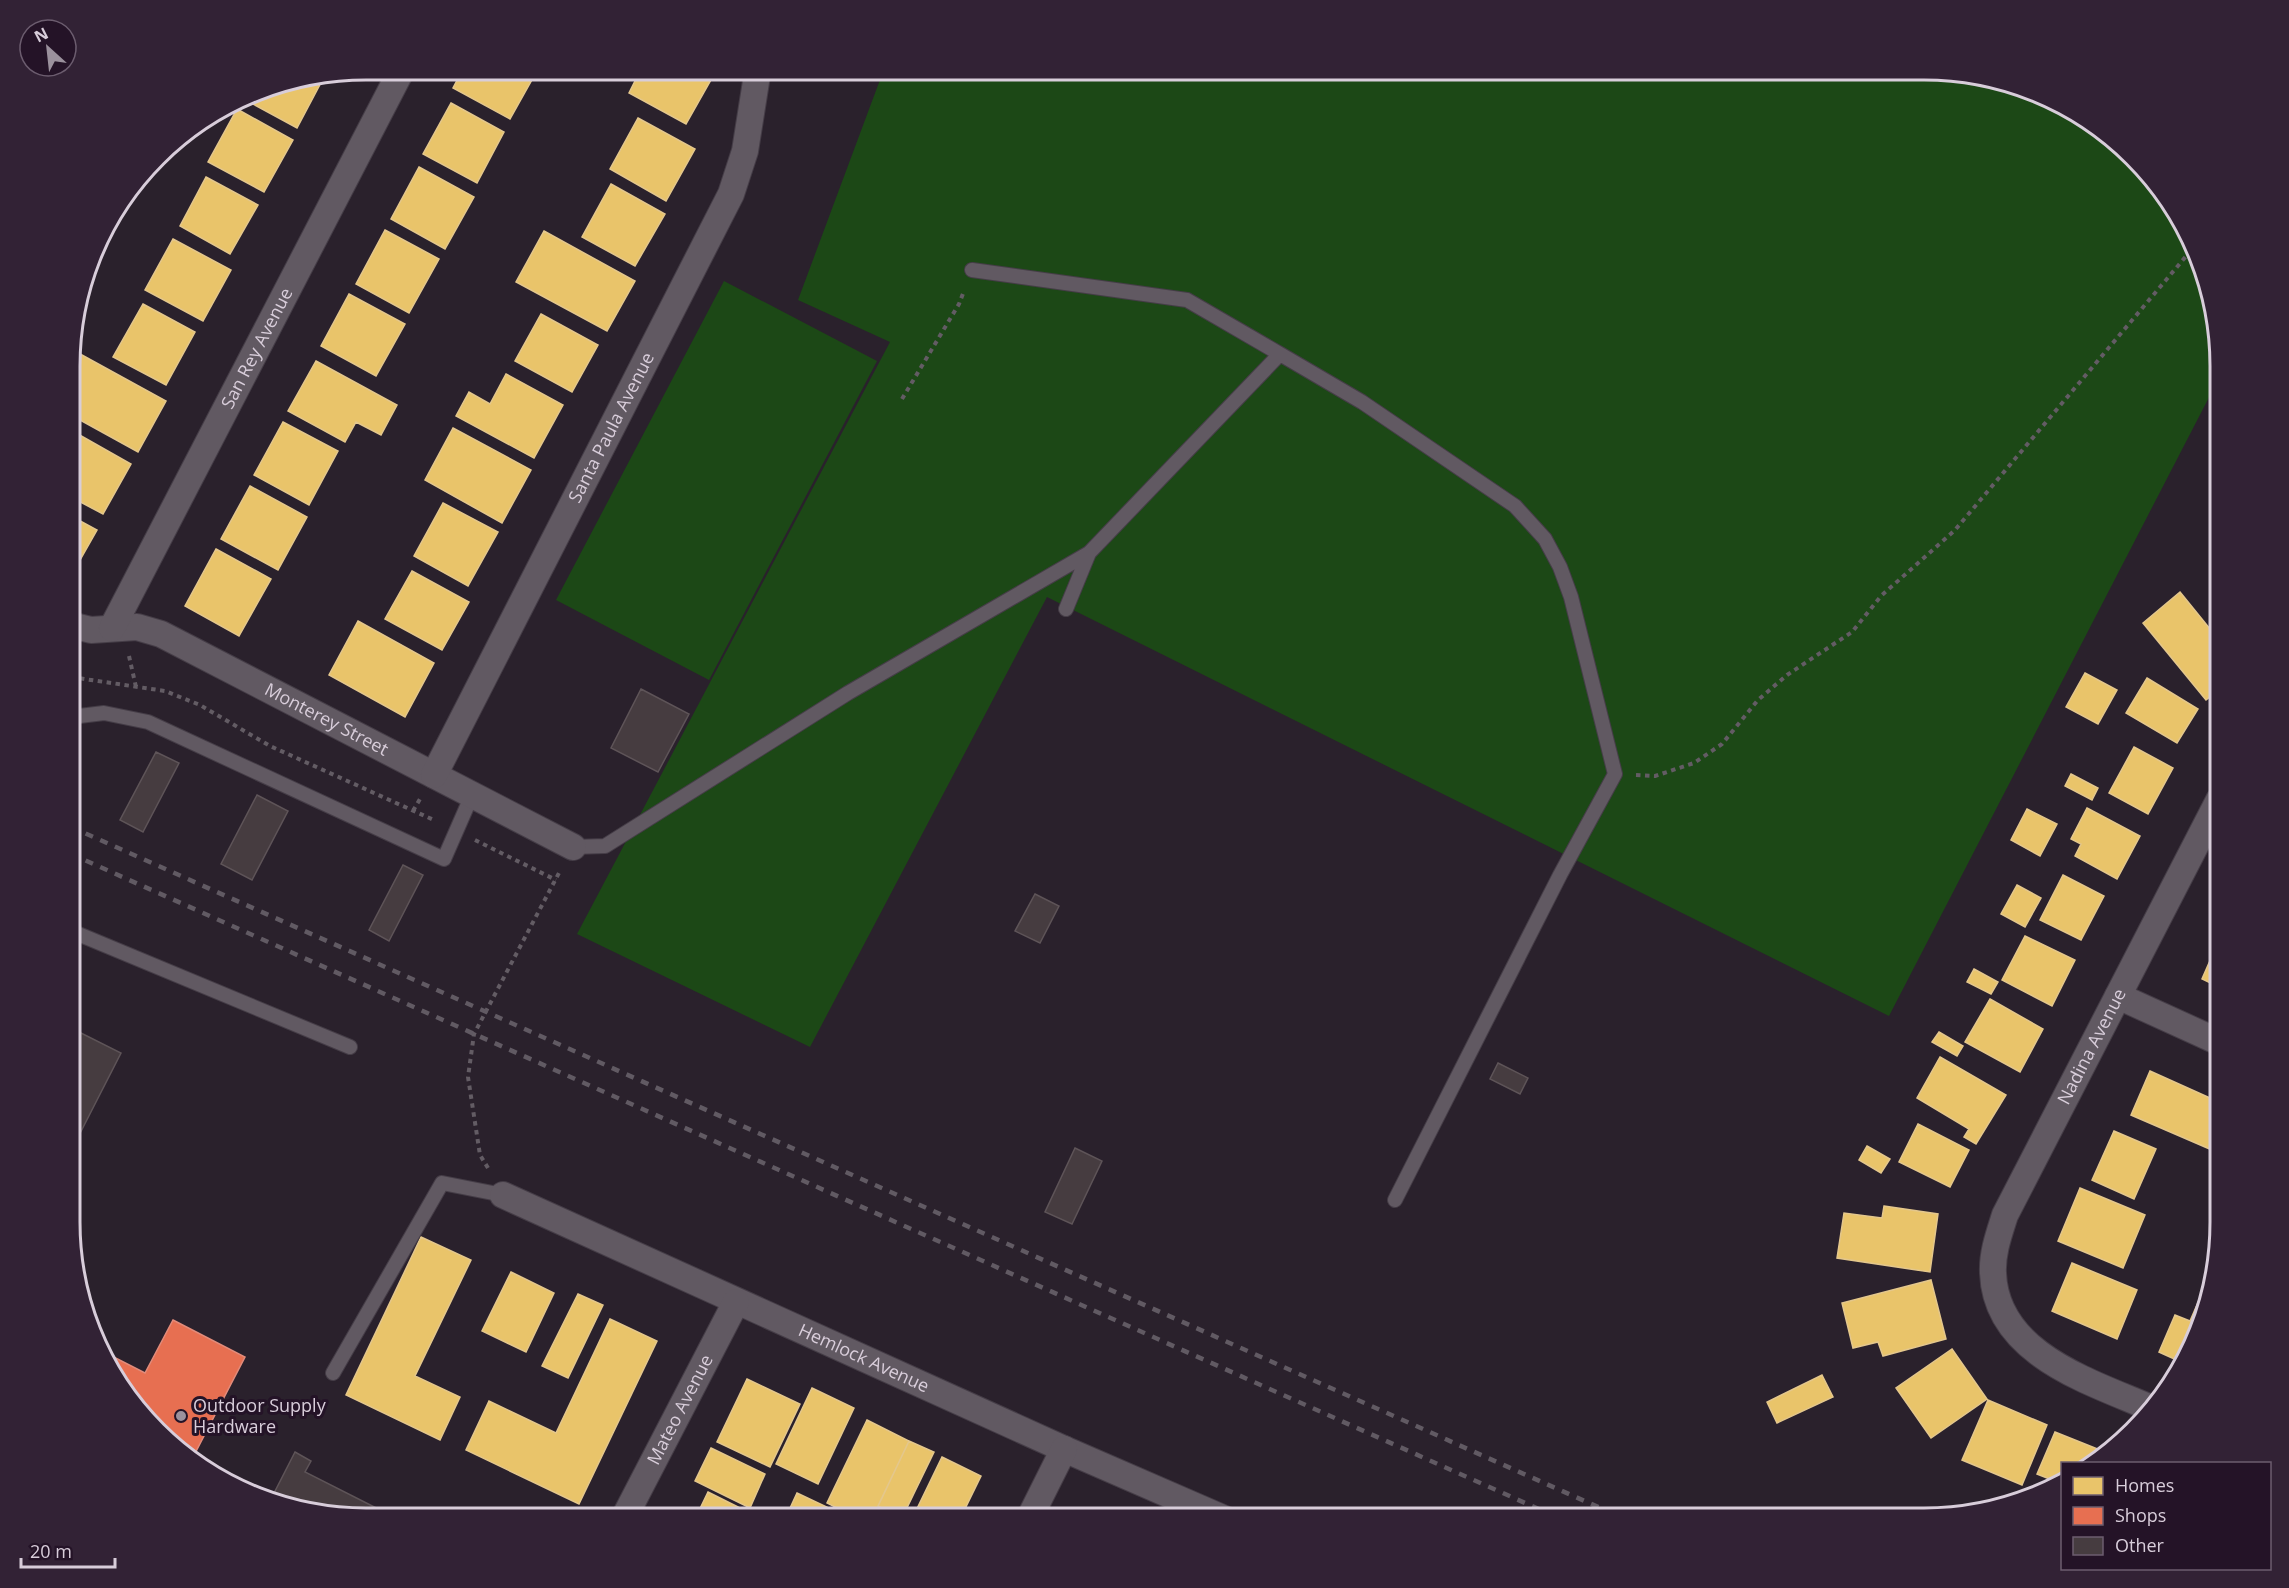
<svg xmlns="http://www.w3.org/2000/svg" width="2289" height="1588" viewBox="0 0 2289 1588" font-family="'Open Sans',sans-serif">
<rect width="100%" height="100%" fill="#2a212c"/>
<!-- green -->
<path fill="#1c4816" d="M884 69 1943 70 2019 85 2104 130 2147 170 2189 234 2219 346V378L1889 1016 1047 597 810 1047 577 934 890 342 798 300Z
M724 281 877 361 709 680 556 600Z"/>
<!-- homes -->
<path fill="#e9c46a" stroke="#e4c78c" stroke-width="1.5" d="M463 69H538L510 119 453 88Z
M641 69H696L712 78 686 124 629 93Z
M324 77 297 128 242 98 252 91Z
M451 103 504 132 477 183 423 154Z
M237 109 293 140 264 192 208 162Z
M638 118 695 149 666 201 610 169Z
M419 167 474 197 445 249 391 219Z
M206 177 258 205 230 254 180 226Z
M611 184 665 214 635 266 582 237Z
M385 230 439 259 409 313 356 284Z
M544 231 635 281 607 331 516 282Z
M173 239 231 270 203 321 145 290Z
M349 294 405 324 376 376 321 346Z
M143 304 195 332 166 385 113 357Z
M541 314 598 345 572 392 515 361Z
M71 349 166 401 138 452 71 415Z
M316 361 397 405 381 435 356 422 345 442 288 411Z
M506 374 563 405 534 458 456 416 469 392 490 404Z
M283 422 338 451 309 505 254 475Z
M453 428 531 470 502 523 425 480Z
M76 433 131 464 103 514 71 497V441Z
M250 486 307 517 278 570 221 539Z
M443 503 498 532 468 586 414 556Z
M71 516 97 530 71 576Z
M216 549 271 579 239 636 185 606Z
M412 571 469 602 442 650 385 619Z
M2180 592 2219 640V690L2206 700 2143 623Z
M358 621 434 663 405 717 329 675Z
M2085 673 2117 690 2098 724 2066 707Z
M2147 678 2198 709 2177 743 2126 713Z
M2134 747 2173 768 2148 814 2109 793Z
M2071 774 2098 788 2092 800 2065 786Z
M2087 808 2140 836 2117 879 2075 856 2081 844 2071 839Z
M2027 809 2057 824 2040 856 2011 840Z
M2063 875 2104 896 2081 940 2040 920Z
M2017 885 2041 898 2025 927 2001 914Z
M2025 936 2075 960 2052 1006 2002 980Z
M2219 940V987L2202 979Z
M1974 969 1998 982 1991 994 1967 982Z
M1990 999 2043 1029 2020 1072 1965 1042Z
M1939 1032 1963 1046 1957 1056 1932 1042Z
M1940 1057 2006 1095 1976 1144 1964 1137 1969 1129 1917 1098Z
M2150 1071 2219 1102V1153L2131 1115Z
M1918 1124 1969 1150 1950 1187 1899 1162Z
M2114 1131 2156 1149 2134 1199 2092 1180Z
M1867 1146 1890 1159 1881 1173 1859 1160Z
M2080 1188 2145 1215 2123 1268 2058 1241Z
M1884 1206 1938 1214 1930 1272 1837 1258 1844 1213 1882 1218Z
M421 1237 471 1260 415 1376 460 1397 440 1440 346 1395Z
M2072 1263 2137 1290 2117 1339 2052 1311Z
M511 1272 554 1293 526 1352 482 1331Z
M1931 1280 1946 1339 1883 1356 1878 1342 1853 1348 1842 1303Z
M578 1294 603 1305 568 1378 542 1366Z
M2200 1298 2208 1301 2204 1318 2181 1362 2159 1352 2175 1315 2190 1321Z
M610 1319 657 1341 579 1504 466 1450 489 1401 556 1433Z
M1952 1349 1987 1399 1931 1438 1896 1388Z
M1822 1375 1833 1397 1777 1423 1767 1402Z
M747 1379 800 1404 770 1467 717 1442Z
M812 1388 854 1408 818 1484 776 1464Z
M1988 1400 2047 1425 2022 1485 1962 1460Z
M867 1420 909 1441 872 1519H859L827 1503Z
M2055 1432 2105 1452 2104 1456 2092 1464H2062V1484L2037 1474Z
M909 1441 934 1452 902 1518 878 1506Z
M711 1448 765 1474 750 1508 695 1481Z
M942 1457 981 1476 960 1519H912Z
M708 1492 762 1519H695Z
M797 1493 829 1508 824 1519H785Z"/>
<!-- shops -->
<path fill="#e76f51" stroke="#e28b7a" stroke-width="1.5" d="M173 1320 245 1357 191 1461 185 1458 109 1371 102 1351 145 1373Z"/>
<!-- building -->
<path fill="#463c40" stroke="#5e5458" stroke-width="1.5" d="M641 689 689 714 658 772 611 748Z
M156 752 179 763 143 832 120 820Z
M257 795 288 811 252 880 221 864Z
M403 865 423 875 389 941 369 930Z
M1035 894 1059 906 1040 943 1015 931Z
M71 1028 121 1053 71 1151Z
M1498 1063 1528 1078 1520 1094 1490 1079Z
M1075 1148 1102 1161 1072 1224 1045 1212Z
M295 1452 311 1461 305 1472 396 1518H346L269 1503Z"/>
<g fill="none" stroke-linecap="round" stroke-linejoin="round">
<!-- lane casing -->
<g stroke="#453d47" stroke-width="16">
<path id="lane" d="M972 270 1187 300 1280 354
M1089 553 1280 354 1362 402 1515 506 1545 539 1560 567 1571 597 1615 774 1560 875 1395 1200
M71 717 104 713 148 722 444 859 472 795
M573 847 605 846 848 693 1089 553 1066 609
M71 931 350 1047
M333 1373 442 1183 503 1195"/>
</g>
<!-- street casing -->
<g stroke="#453d47" stroke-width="28">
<g id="street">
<path id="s1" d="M71 625 91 630 137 627 161 634 573 847"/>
<path id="s2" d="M112 628 402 69"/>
<path id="s3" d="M434 775 731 194 745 151 758 69"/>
<path d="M2118 996 2219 1042"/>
<path id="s4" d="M503 1195 1064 1449 1225 1519"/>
<path id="s5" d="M2153 1409C2092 1382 1996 1355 1993 1273 1992 1253 1999 1234 2005 1215L2219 800"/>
<path id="s6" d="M624 1518 736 1302"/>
<path d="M1029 1519 1064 1449"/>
</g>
</g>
<!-- path -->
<path stroke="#635c64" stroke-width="4" stroke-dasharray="4.5 4.5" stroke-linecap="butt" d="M902 399 959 304 964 291
M129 656 136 687
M71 677 165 691 200 705 270 746 436 821
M1636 775 1655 776 1694 763 1722 744 1758 700 1787 675 1852 632 1881 596 1955 530 2193 248
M413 811 420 799
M475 840 556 880
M488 1168 480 1155 468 1077 474 1034 560 871"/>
<!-- lane -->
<use href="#lane" stroke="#615962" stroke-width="14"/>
<!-- street -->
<use href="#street" stroke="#615962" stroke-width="26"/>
<!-- rail -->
<path stroke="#615a63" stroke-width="4.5" stroke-dasharray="8 8" stroke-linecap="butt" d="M71 827 1625 1519
M71 854 1561 1519"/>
</g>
<!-- markers -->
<circle fill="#9b919d" stroke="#241327" stroke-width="2" cx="181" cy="1416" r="6"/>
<g text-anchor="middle" stroke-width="6" stroke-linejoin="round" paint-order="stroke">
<!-- street labels -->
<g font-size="18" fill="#d8cdda" stroke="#241327">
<text dy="6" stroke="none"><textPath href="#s2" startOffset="315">San Rey Avenue</textPath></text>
<text dy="6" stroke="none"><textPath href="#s3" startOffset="390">Santa Paula Avenue</textPath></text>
<text dy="6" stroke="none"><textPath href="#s1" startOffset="278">Monterey Street</textPath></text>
<text dy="6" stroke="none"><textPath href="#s5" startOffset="472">Nadina Avenue</textPath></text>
<text dy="6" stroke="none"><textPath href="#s4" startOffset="396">Hemlock Avenue</textPath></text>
<text dy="6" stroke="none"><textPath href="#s6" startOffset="122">Mateo Avenue</textPath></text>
</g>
<!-- poi labels -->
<g font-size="18" fill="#d8cdda" stroke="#241327" text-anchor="start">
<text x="193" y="1412">Outdoor Supply<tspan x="193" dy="21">Hardware</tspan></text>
</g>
</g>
<!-- crop -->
<path d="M0 0H2289V1588H0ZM366 80H1924A286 286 0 0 1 2210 366V1222A286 286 0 0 1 1924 1508H366A286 286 0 0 1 80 1222V366A286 286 0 0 1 366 80Z" fill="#322235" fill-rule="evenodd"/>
<path fill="none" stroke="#d8cdda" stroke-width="3" d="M366 80H1924A286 286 0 0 1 2210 366V1222A286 286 0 0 1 1924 1508H366A286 286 0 0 1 80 1222V366A286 286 0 0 1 366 80Z"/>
<!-- legend -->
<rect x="2061" y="1462" width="210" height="108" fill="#241327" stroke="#6c5d6f" stroke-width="1.5"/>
<rect x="2073" y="1477" width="30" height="18" fill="#e9c46a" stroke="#6c5d6f" stroke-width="1.5"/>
<text x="2115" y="1492" font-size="18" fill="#d8cdda">Homes</text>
<rect x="2073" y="1507" width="30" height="18" fill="#e76f51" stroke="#6c5d6f" stroke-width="1.5"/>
<text x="2115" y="1522" font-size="18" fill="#d8cdda">Shops</text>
<rect x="2073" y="1537" width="30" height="18" fill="#463c40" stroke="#6c5d6f" stroke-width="1.5"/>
<text x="2115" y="1552" font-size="18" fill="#d8cdda">Other</text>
<!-- north arrow -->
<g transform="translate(48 48) rotate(333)"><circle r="28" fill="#241327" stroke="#6c5d6f" stroke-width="1.5"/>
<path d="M0-4.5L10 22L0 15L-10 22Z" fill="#9b919d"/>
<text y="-9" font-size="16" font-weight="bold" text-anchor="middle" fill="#d8cdda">N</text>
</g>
<!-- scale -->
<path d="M21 1558v9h94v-9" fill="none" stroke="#d8cdda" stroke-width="3"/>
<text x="30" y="1558" font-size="18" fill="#d8cdda" stroke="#241327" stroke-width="4.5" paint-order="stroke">20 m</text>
</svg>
